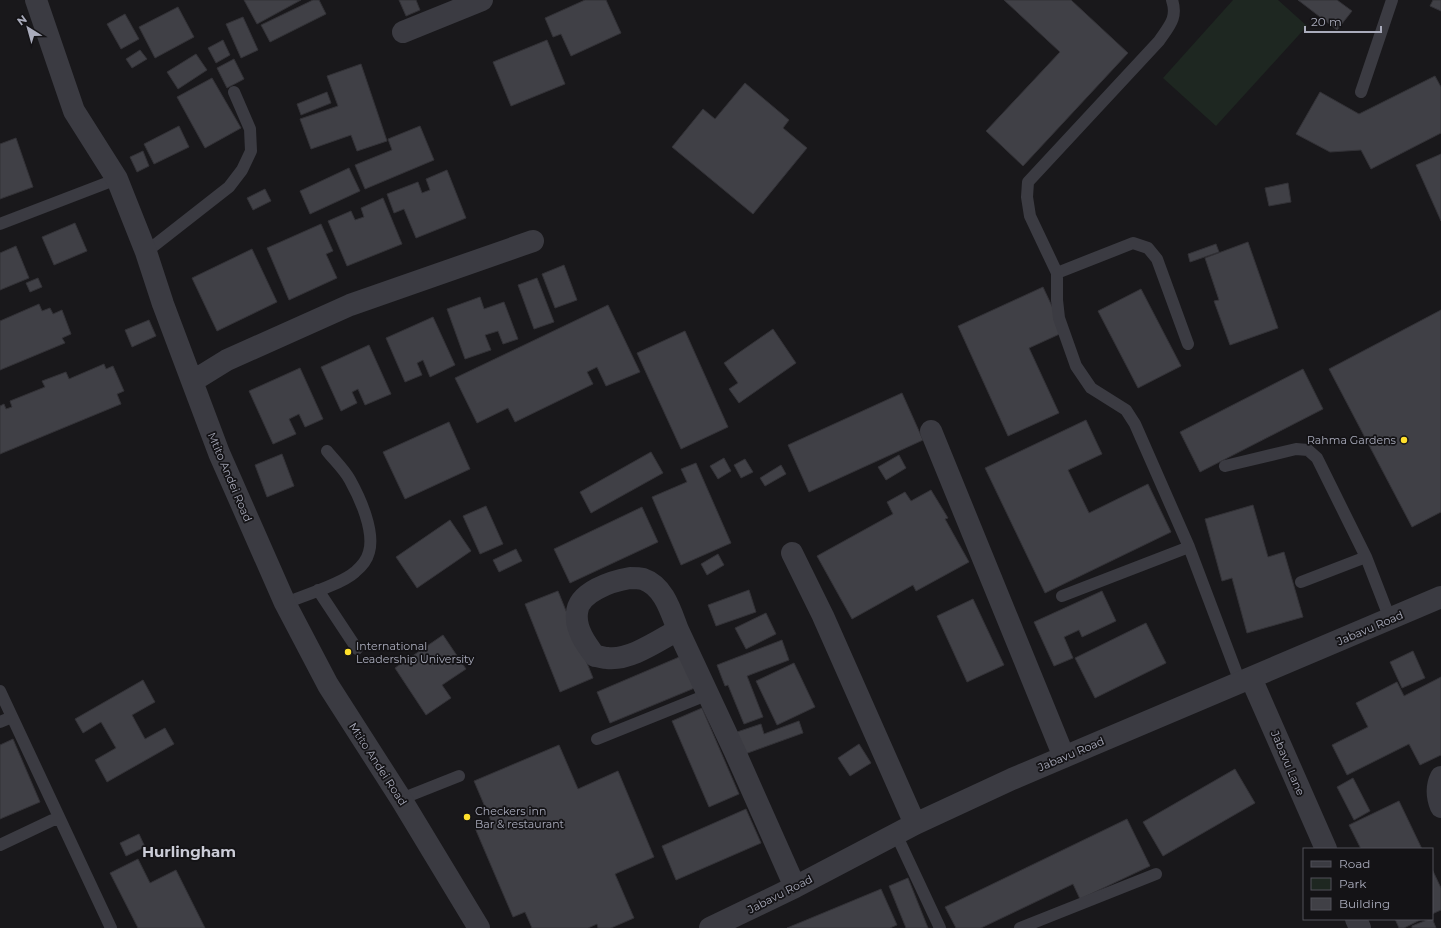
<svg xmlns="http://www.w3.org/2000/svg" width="1441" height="928" viewBox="0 0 1441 928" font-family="Montserrat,sans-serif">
<rect width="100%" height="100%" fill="#19181b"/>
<!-- green -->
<path fill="#1e2721" d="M1233 0H1278L1307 26 1216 126 1163 78Z"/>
<!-- building -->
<path fill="#404046" stroke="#333237" d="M244 0H301L257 24Z
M313 0H319L326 14 270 42 261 25Z
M399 0H416L420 10 406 16Z
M585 0H606L621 33 571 56 561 34 553 37 545 18Z
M1004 0H1071L1128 53 1023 166 986 131 1060 52Z
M1298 0H1337L1352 11 1337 30Z
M1433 0H1441V11L1430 6Z
M178 7 194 37 155 58 139 27Z
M125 14 139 39 121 49 107 24Z
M243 17 258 50 241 58 226 24Z
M223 40 230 55 216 63 208 48Z
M547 40 565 84 511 106 493 62Z
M140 50 147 59 132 68 126 59Z
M196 54 207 70 178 89 167 72Z
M234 59 244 79 227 88 217 68Z
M361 64 387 141 357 151 351 135 311 149 300 119 338 106 327 76Z
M1435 76 1441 87V133L1371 169 1361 150 1330 152 1296 134 1320 92 1359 114Z
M212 78 241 128 205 148 177 97Z
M745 83 789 120 783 128 807 148 753 214 672 147 703 109 715 119Z
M327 92 331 103 301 115 297 104Z
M179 126 189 147 154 164 144 144Z
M420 126 434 160 365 189 355 165 392 150 388 139Z
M16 138 33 187 0 199V144Z
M143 151 149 166 137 172 130 157Z
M1441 154V221L1416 165Z
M349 168 360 191 310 214 300 191Z
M447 170 466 218 416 238 404 209 394 213 387 194 418 182 422 193 430 190 426 179Z
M1288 183 1291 202 1269 206 1265 188Z
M265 189 271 201 253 210 247 198Z
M383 198 402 244 347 266 328 221 351 211 355 220 364 217 361 208Z
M75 223 87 251 54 265 42 237Z
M321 224 333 251 326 254 337 278 289 300 267 248Z
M1248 242 1278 328 1230 345 1214 301 1219 300 1205 258Z
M1216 244 1219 252 1190 262 1188 254Z
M16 246 29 278 0 290V253Z
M252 249 277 302 217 331 192 278Z
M564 265 577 300 555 308 542 274Z
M38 278 42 287 30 292 26 283Z
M537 278 554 322 534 329 518 285Z
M1043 287 1064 332 1029 348 1059 413 1008 436 958 326Z
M1141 289 1181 366 1138 388 1098 311Z
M480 297 484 309 504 302 518 339 503 344 498 331 485 335 491 350 465 359 447 309Z
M39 304 42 311 50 308 53 314 62 310 71 334 62 338 65 343 0 370V321Z
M608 305 640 372 606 386 597 367 587 372 593 384 515 422 508 408 477 423 455 378Z
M1441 310V512L1412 527 1329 369Z
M433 317 455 365 430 377 423 360 417 363 422 375 405 382 386 338Z
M149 320 156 336 132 347 125 330Z
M773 329 796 363 739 403 729 389 738 383 724 363Z
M685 331 728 427 681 449 637 353Z
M369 345 391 394 365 405 358 389 352 392 357 403 341 411 321 367Z
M104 364 106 369 113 366 124 391 117 394 121 404 0 454V406L4 404 6 409 12 407 10 401 45 387 42 381 66 372 69 379Z
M300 368 323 419 305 427 299 414 289 419 296 434 273 444 249 391Z
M1303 369 1323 409 1200 472 1180 432Z
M902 393 923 440 809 492 788 445Z
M1086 420 1102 454 1068 470 1089 513 1148 484 1171 532 1045 593 985 468Z
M449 422 470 469 405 499 383 452Z
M651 452 663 473 591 513 580 492Z
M282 454 294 486 267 497 255 465Z
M899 455 906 468 886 480 878 467Z
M724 458 731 471 718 479 710 466Z
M745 459 753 472 741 478 734 465Z
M696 463 731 543 681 565 652 497 687 482 681 469Z
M781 465 786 474 765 486 760 478Z
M931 490 948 518 945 519 969 562 916 591 913 585 852 619 817 556 893 514 887 502 905 492 911 501Z
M1253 505 1268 557 1284 552 1303 617 1247 633 1232 578 1222 581 1205 519Z
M486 506 503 544 480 554 463 516Z
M642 507 658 542 570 583 554 549Z
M450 520 471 551 417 588 396 557Z
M516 549 522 561 499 572 493 560Z
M718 554 724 565 707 575 701 564Z
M749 590 756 612 716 626 708 605Z
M558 591 593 678 560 692 525 604Z
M1102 591 1116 621 1082 637 1079 630 1064 637 1073 658 1054 666 1034 622Z
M973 599 1004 665 967 682 937 616Z
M766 613 776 634 746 649 735 628Z
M1146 623 1166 663 1095 698 1075 658Z
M443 635 466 669 442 685 451 698 426 715 395 668Z
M782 640 789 660 747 676 763 717 744 724 728 685 725 686 717 665Z
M1413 651 1425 678 1402 688 1390 662Z
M684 655 697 687 610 723 597 692Z
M794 663 815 707 777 725 756 681Z
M1441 677V755L1420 765 1409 744 1347 775 1332 745 1368 727 1356 703 1397 682 1404 696Z
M143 680 155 702 132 715 145 739 165 728 174 744 107 782 95 760 116 748 101 722 83 733 75 719Z
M702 708 739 794 709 807 672 721Z
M799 721 803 733 745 754 737 732 761 724 764 734Z
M13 739 40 802 0 819V745Z
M859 744 871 763 850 776 838 758Z
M559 745 578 789 618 771 654 857 615 874 634 918 611 928H598L597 924 588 928H532L525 912 513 917 475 828 491 821 474 781Z
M1235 769 1255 803 1163 856 1143 822Z
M1353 778 1370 811 1354 820 1337 787Z
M1399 801 1422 849H1361L1349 825Z
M746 809 761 843 676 880 662 846Z
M1127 819 1150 866 1080 899 1073 884 981 928H956L945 907Z
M139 834 145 847 126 856 120 843Z
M138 859 150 883 176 870 205 928H138L110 873Z
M1432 869 1441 888V910L1432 914Z
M908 878 928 928H906L889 886Z
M881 889 897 925 890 928H787Z
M1432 918 1436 928H1412V926Z
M1395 919H1422L1404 928H1399Z"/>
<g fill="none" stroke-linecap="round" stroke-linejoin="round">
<!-- lane -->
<path stroke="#3b3b42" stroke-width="12" d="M1172 0C1178 18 1169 26 1159 41L1028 182 1027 197 1030 216 1057 273V300L1059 318 1076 366 1091 388 1126 410 1135 424 1189 547 1240 682
M1361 92 1392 0
M0 224 117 179
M146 252 229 187 242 170 251 151 250 129 234 92
M1057 273 1133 243 1148 248 1157 259 1188 344
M1225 466 1296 449 1308 450 1317 458 1366 557 1390 619
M1301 582 1366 557
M318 590 357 649
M1062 596 1189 547
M285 603C303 596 342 584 355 572 361 567 367 560 369 552 375 531 360 498 350 480 344 469 334 460 327 451
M0 691 111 928
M0 722 12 717
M597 739 709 694
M401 799 459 776
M896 834 940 928
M0 845 59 817
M1020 928 1156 874"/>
<!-- street -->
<path stroke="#3b3b42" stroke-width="22" d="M36 0 74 111 117 179 146 252 163 304 219 453 285 603 328 685 401 799 479 928
M403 32 482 0
M193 381 227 360 350 305 533 241
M931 431 1064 757
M792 553 823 616 915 824
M630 578C634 578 639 578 643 579 664 586 671 612 678 630 659 640 630 661 607 658 603 658 599 656 595 656 586 644 575 629 577 613 578 592 612 581 630 578Z
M678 630 735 752 795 887
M1251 678 1326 849
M1441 777C1436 787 1437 797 1441 807
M1356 919 1360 928
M710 928 795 887 915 824 1012 779 1441 597"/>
</g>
<!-- markers -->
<g fill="#ffe02c" stroke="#141316" stroke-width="1.5">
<circle cx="1404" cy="440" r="4"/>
<circle cx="348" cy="652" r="4"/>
<circle cx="467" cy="817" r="4"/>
</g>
<g text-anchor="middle" stroke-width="3.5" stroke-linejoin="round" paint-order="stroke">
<!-- poi labels -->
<g font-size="11" fill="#aaacbc" stroke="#141316" text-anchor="start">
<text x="1396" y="444" text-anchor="end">Rahma Gardens</text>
<text x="356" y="650">International<tspan x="356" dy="13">Leadership University</tspan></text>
<text x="475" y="815">Checkers inn<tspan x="475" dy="13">Bar &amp; restaurant</tspan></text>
</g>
<!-- street labels -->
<g font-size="11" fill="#aaacbc" stroke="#141316">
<text transform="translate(230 477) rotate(67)" y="4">Mtito Andei Road</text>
<text transform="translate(1370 628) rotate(-23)" y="4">Jabavu Road</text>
<text transform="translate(1071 754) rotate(-23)" y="4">Jabavu Road</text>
<text transform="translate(1288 763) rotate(67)" y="4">Jabavu Lane</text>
<text transform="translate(378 764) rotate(57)" y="4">Mtito Andei Road</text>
<text transform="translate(780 894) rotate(-27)" y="4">Jabavu Road</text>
</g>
<!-- district labels -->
<g font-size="15" font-weight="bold" fill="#cbccd7" stroke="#141316">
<text x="189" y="857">Hurlingham</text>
</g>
</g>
<!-- legend -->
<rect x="1303" y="848" width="130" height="72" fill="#141316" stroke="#505058"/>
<rect x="1311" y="861" width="20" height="6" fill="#3b3b42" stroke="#505058"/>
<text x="1339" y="868" font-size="12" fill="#aaacbc">Road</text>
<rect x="1311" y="878" width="20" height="12" fill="#1e2721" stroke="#505058"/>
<text x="1339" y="888" font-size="12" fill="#aaacbc">Park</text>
<rect x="1311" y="898" width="20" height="12" fill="#404046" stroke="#505058"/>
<text x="1339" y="908" font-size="12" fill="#aaacbc">Building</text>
<!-- north arrow -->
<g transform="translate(28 28) rotate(323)" stroke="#141316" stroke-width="3" paint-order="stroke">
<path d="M0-3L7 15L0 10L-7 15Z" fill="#aaacbc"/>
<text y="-6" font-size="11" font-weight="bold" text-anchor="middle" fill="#aaacbc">N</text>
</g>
<!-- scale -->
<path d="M1305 26v6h76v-6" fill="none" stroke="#aaacbc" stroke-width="2"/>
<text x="1311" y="26" font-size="12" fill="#aaacbc" stroke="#141316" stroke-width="3" paint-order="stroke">20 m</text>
</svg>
